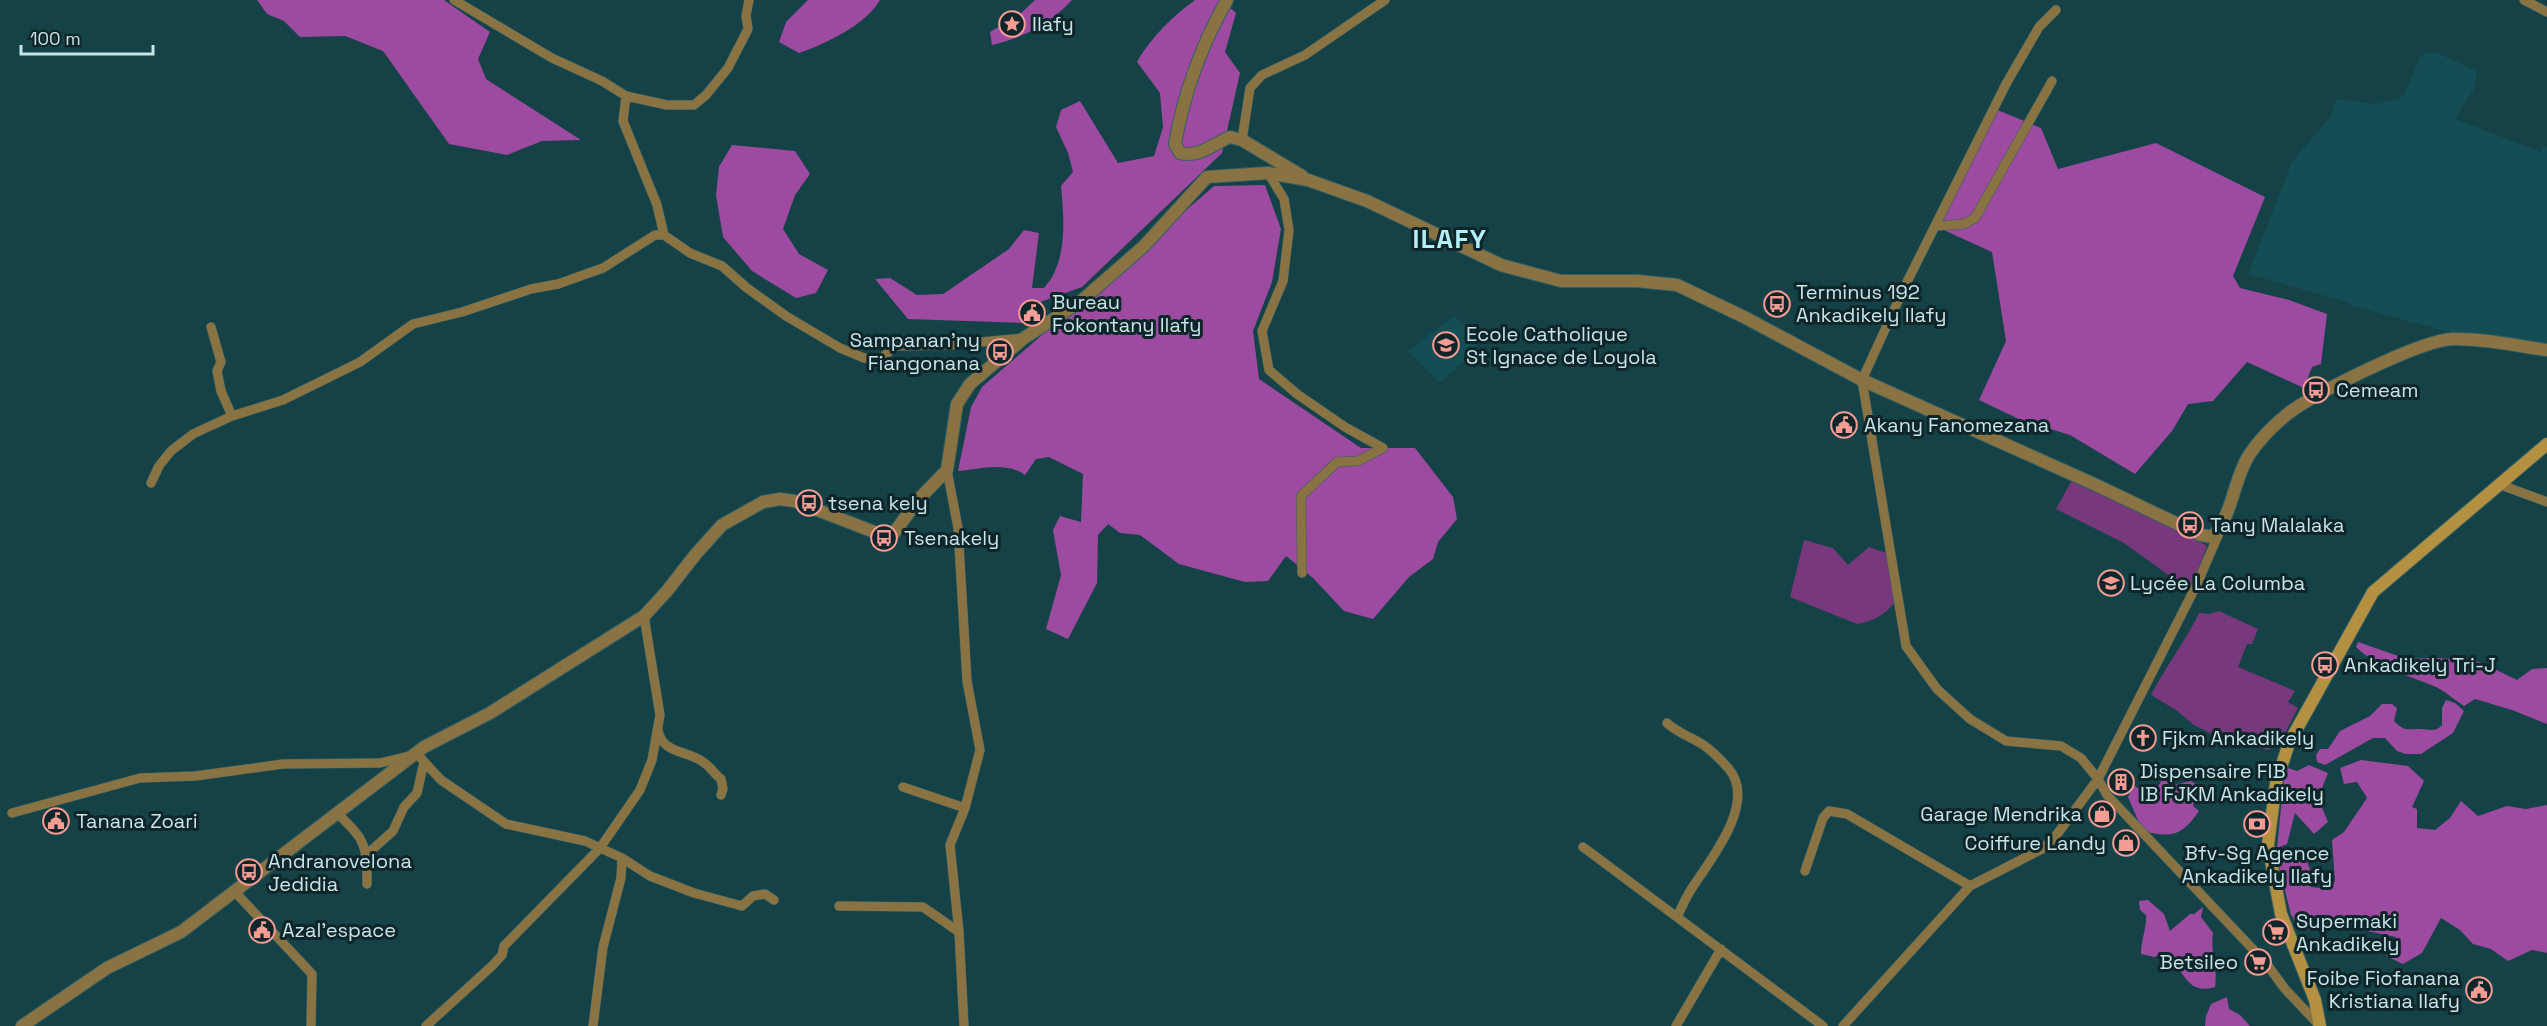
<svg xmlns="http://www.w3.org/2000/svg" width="2547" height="1026" viewBox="0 0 2547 1026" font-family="'Space Grotesk',sans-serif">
<rect width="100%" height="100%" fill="#154247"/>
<!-- built -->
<path fill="#144d53" d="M2435 52 2477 71 2474 89 2455 119 2541 152 2544 146 2547 147V348L2478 340 2350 305V303L2248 274 2292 162 2331 116 2336 99 2376 104 2399 99 2404 95 2421 55Z
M1454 316 1480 339 1469 356 1440 383 1408 351Z"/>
<!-- green -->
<path fill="#78387c" d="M2072 480 2170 525 2207 546 2192 587 2171 577 2124 543 2056 509Z
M1804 540 1833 548 1848 565 1869 547 1886 553 1895 602C1885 615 1872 622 1857 624L1790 597Z
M2219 611 2258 629 2252 644H2247L2238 667 2295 691 2288 702 2298 708 2279 745 2271 746 2269 750 2216 736 2194 725 2176 710 2151 695C2166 666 2185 642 2199 613L2209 614Z"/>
<!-- forest -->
<path fill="#9d4aa1" d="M257 0H444L490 32 478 59 486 79 581 140 542 141 507 155 449 144 383 51 345 36 300 37 284 21 267 14Z
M808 0H880C866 25 825 44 799 53L779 42 786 22Z
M1035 0H1072C1050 24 1023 38 992 45L990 32 1019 15Z
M1195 0H1221L1236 13 1225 52 1240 73 1222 153 1082 287 1021 309 1023 323 908 319 875 279 890 278 917 295 943 294 1009 249 1024 230 1039 233 1032 288H1044C1068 262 1064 219 1061 186L1073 172 1068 153 1056 127 1061 110 1080 101 1118 163 1154 156 1163 127 1160 93 1137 62C1151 37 1172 17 1195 0Z
M1995 109 2041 128 2058 169 2156 143 2265 197 2233 276 2240 288 2289 300 2327 314 2321 364 2312 367 2304 388 2247 362 2213 401 2188 404 2172 431 2135 474 2070 435 2021 420 1979 400 2006 341 1992 252 1937 227Z
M732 145 795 151 810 174 795 195 783 229 799 254 828 270 816 293 796 298 752 271 723 237 716 195 719 167Z
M1265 185 1281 229 1272 282 1253 331 1259 379 1361 448H1415L1453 497 1457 519 1438 542 1433 559 1409 577 1373 619 1344 611 1313 578 1286 556 1268 581 1245 582 1179 564 1140 535 1120 533 1108 524 1098 535 1097 583 1068 639 1046 629 1061 575 1053 530 1060 516 1081 522 1083 474 1049 457 1036 459 1025 475C1006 461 980 469 958 471L971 407 982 387 1214 186Z
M2358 642 2407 659 2439 658 2480 662 2517 680 2532 669 2547 668V724L2512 710 2475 699 2464 706C2455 700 2446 692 2436 687 2408 675 2379 669 2356 647Z
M2446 700 2455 703 2464 711 2453 733 2421 754H2406L2397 751 2385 738H2373L2325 765 2317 762 2316 755 2320 749H2328L2340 731 2370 716 2382 704H2392L2397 708 2394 721C2405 732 2406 729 2420 729 2429 729 2435 733 2442 725V708Z
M2361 760 2408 766 2424 781 2412 807 2417 809V828L2435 830 2450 818 2461 801 2478 816 2507 806 2526 809 2547 805V953L2532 950 2508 961 2491 949 2473 944 2460 930 2441 918 2422 953 2403 964 2386 956 2396 937 2348 927 2301 930 2291 915 2277 858 2289 857 2302 848 2311 872V887L2328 889 2335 881 2332 840 2344 832 2367 798 2357 782 2344 784 2340 768Z
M2309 765 2328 773 2318 798 2328 822 2314 834 2295 813 2287 844 2277 848 2285 767 2297 771Z
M2162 779 2174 785 2191 781 2198 786 2193 806 2199 811C2183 834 2174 838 2146 832L2140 825 2128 797 2134 785 2140 790C2150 792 2159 789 2162 779Z
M2148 900 2164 914 2170 931 2190 914H2194L2203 907 2201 917 2213 933C2210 952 2218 966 2215 987 2186 996 2184 969 2166 953L2154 957 2141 954C2141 940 2147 928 2146 915L2140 910 2139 901Z
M2227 997 2229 1009 2240 1015 2250 1026H2205L2206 1016 2211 1004Z"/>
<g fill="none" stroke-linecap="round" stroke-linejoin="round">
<!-- minor casing -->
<g stroke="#355f64" stroke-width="10">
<path id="minor" d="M454 0 552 58 602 81 626 96 667 105H694L706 95 728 68 748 29 746 16 749 0
M2524 0 2547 12
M2056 10 2039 27 2006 84 1904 288 1862 380 1906 646 1937 689 1970 719 2006 741 2061 746 2081 758 2098 779 2107 795 2266 963 2285 989 2319 1025
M626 96 623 121 657 205 664 235
M1242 140 1250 88 1262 75 1305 55 1385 0
M1268 173 1284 199 1289 230 1283 281 1262 331 1269 370 1297 394 1345 427 1383 448 1358 461 1337 462 1301 496 1302 573
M1937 226 1964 224 1975 218 2052 81
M211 327 221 362 217 371 221 391 232 416
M947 470 958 528 967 681 980 750 965 808 950 845 959 932 964 1026
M151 483 159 466 171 451 193 434 232 416 283 400 360 362 413 324 462 312 531 289 558 284 603 268 655 235H664L690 253 722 266 747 288 786 316 840 348 864 358 881 359 895 346 950 345 1024 338
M2501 485 2547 502
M1667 723C1678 733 1689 736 1702 744 1711 750 1722 761 1729 769 1757 803 1711 859 1692 888 1686 897 1682 907 1677 917
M658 730C662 754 687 750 703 762 710 766 714 774 721 779L723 789 721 795
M903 787 965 808
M337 812C343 820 350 825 356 833 368 846 367 867 367 884
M12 813 140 778 195 776 283 764 380 763 417 754 441 780 506 824 585 841 622 858 650 876 694 893 742 906 753 896 765 894 774 900
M1583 847 1823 1026
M365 856 393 831 404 807 417 793 424 762
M1805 871 1823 818 1829 811 1847 814 1970 886
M235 892 312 974 311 1026
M839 906 923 907 959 932
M426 1026 493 965 502 955 504 946 600 848 640 790 652 760 660 715 644 616
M593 1026 603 947 621 878 622 858
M1676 1026 1721 949
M1843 1026 1970 886 2042 849 2055 837 2098 779 2197 584 2220 531"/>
</g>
<!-- tertiary casing -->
<g stroke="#355f64" stroke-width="14">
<path id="tertiary" d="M1227 0C1201 46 1184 92 1175 144L1180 153C1199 158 1213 144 1230 137L1242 140 1302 176
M22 1026 107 968 181 932 424 747 490 713 644 616 667 591 695 555 722 525 763 502 780 499 794 501 882 535 894 533 918 500 947 470 957 404 970 384 1024 338 1080 302 1144 246 1207 177 1268 173 1308 180 1367 201 1501 265 1561 281H1637L1677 285 1744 317 1862 380 2096 485 2201 535 2212 537C2233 516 2233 480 2249 455 2259 440 2276 423 2290 412 2318 392 2419 341 2452 339 2483 338 2516 346 2547 350"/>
</g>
<!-- secondary casing -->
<g stroke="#355f64" stroke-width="14">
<path id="secondary" d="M2320 1026 2315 1000 2281 914 2268 845 2276 783 2289 743 2373 592 2547 444"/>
</g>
<!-- minor -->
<use href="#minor" stroke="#897343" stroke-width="9"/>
<!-- tertiary -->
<use href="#tertiary" stroke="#897343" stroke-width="12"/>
<!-- secondary -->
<use href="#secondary" stroke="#b49141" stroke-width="12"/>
</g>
<!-- icons -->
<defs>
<g id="sight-ring" transform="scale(1.35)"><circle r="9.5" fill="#0e2629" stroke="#f59c94" stroke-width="1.5"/><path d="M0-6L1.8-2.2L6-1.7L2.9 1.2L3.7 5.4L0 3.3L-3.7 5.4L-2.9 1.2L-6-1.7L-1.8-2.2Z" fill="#f59c94"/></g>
<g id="bus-ring" transform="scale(1.35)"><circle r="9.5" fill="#0e2629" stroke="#f59c94" stroke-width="1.5"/><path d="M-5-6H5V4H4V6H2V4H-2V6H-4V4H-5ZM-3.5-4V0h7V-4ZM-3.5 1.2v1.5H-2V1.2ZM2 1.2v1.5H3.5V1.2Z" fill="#f59c94"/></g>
<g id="civic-ring" transform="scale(1.35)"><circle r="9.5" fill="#0e2629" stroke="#f59c94" stroke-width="1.5"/><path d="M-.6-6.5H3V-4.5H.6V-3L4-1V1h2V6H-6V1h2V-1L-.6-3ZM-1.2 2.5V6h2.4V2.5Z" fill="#f59c94"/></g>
<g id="school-ring" transform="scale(1.35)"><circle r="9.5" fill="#0e2629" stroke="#f59c94" stroke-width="1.5"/><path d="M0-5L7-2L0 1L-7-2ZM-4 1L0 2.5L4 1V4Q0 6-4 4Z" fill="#f59c94"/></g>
<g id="church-ring" transform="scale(1.35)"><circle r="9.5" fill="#0e2629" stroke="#f59c94" stroke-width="1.5"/><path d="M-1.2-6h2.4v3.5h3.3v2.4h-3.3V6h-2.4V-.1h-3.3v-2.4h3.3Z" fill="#f59c94"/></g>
<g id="building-ring" transform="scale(1.35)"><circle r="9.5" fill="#0e2629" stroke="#f59c94" stroke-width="1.5"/><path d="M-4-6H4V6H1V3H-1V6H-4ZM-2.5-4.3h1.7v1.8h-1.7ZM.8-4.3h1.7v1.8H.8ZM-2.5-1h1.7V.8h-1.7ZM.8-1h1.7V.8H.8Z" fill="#f59c94"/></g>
<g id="shop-ring" transform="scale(1.35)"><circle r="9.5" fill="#0e2629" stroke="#f59c94" stroke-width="1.5"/><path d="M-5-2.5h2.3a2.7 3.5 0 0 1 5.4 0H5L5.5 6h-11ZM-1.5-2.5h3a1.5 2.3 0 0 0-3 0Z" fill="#f59c94"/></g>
<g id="bank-ring" transform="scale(1.35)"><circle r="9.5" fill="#0e2629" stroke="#f59c94" stroke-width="1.5"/><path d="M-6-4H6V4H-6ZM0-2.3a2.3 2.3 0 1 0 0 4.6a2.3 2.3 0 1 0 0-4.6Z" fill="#f59c94"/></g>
<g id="supermarket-ring" transform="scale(1.35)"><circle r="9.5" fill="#0e2629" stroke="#f59c94" stroke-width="1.5"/><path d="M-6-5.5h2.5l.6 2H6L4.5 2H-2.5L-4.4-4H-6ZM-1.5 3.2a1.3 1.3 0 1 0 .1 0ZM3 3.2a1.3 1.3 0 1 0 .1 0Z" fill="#f59c94"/></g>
</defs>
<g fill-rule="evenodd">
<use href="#sight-ring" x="1012" y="24"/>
<use href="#bus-ring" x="1777" y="304"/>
<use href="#civic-ring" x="1032" y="313"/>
<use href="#school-ring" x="1446" y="345"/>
<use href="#bus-ring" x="1000" y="352"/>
<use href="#bus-ring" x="2316" y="390"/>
<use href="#civic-ring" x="1844" y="425"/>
<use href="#bus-ring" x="809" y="503"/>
<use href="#bus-ring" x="2190" y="525"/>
<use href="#bus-ring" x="884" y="538"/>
<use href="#school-ring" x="2111" y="583"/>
<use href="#bus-ring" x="2325" y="665"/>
<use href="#church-ring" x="2143" y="738"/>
<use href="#building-ring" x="2121" y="782"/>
<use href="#shop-ring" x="2102" y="814"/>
<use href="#civic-ring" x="56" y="821"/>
<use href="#bank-ring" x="2257" y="824"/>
<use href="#shop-ring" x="2126" y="843"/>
<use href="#bus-ring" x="249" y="872"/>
<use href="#civic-ring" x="262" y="930"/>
<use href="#supermarket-ring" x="2276" y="932"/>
<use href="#supermarket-ring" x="2258" y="962"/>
<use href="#civic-ring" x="2479" y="990"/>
</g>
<g text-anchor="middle" stroke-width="6" stroke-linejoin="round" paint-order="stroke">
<!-- poi labels -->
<g font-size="20" fill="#c7e4e7" stroke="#0e2629" text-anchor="start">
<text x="1032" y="31">Ilafy</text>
<text x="1796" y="299">Terminus 192<tspan x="1796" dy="23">Ankadikely Ilafy</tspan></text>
<text x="1052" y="309">Bureau<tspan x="1052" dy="23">Fokontany Ilafy</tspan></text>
<text x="1466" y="341">Ecole Catholique<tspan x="1466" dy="23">St Ignace de Loyola</tspan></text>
<text x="980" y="347" text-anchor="end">Sampanan'ny<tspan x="980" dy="23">Fiangonana</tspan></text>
<text x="2336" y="397">Cemeam</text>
<text x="1864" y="432">Akany Fanomezana</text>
<text x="828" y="510">tsena kely</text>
<text x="2210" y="532">Tany Malalaka</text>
<text x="904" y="545">Tsenakely</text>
<text x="2130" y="590">Lycée La Columba</text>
<text x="2344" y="672">Ankadikely Tri-J</text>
<text x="2162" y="745">Fjkm Ankadikely</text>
<text x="2140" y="778">Dispensaire FIB<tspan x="2140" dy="23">IB FJKM Ankadikely</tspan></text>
<text x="2082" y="821" text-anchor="end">Garage Mendrika</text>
<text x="76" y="828">Tanana Zoari</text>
<text x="2106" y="850" text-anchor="end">Coiffure Landy</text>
<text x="2257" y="860" text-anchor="middle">Bfv-Sg Agence<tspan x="2257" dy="23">Ankadikely Ilafy</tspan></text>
<text x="268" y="868">Andranovelona<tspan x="268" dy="23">Jedidia</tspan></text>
<text x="2296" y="928">Supermaki<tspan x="2296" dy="23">Ankadikely</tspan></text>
<text x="282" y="937">Azal'espace</text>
<text x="2238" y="969" text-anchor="end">Betsileo</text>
<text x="2460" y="985" text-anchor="end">Foibe Fiofanana<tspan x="2460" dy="23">Kristiana Ilafy</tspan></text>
</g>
<!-- district labels -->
<g font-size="26" font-weight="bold" letter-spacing="1.5" fill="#b3f0f7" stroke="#0e2629">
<text x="1450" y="248">ILAFY</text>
</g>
</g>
<!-- scale -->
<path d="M21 45v9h132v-9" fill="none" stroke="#c7e4e7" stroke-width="3"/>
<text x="30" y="45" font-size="18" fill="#c7e4e7" stroke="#0e2629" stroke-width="4.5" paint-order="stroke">100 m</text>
</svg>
